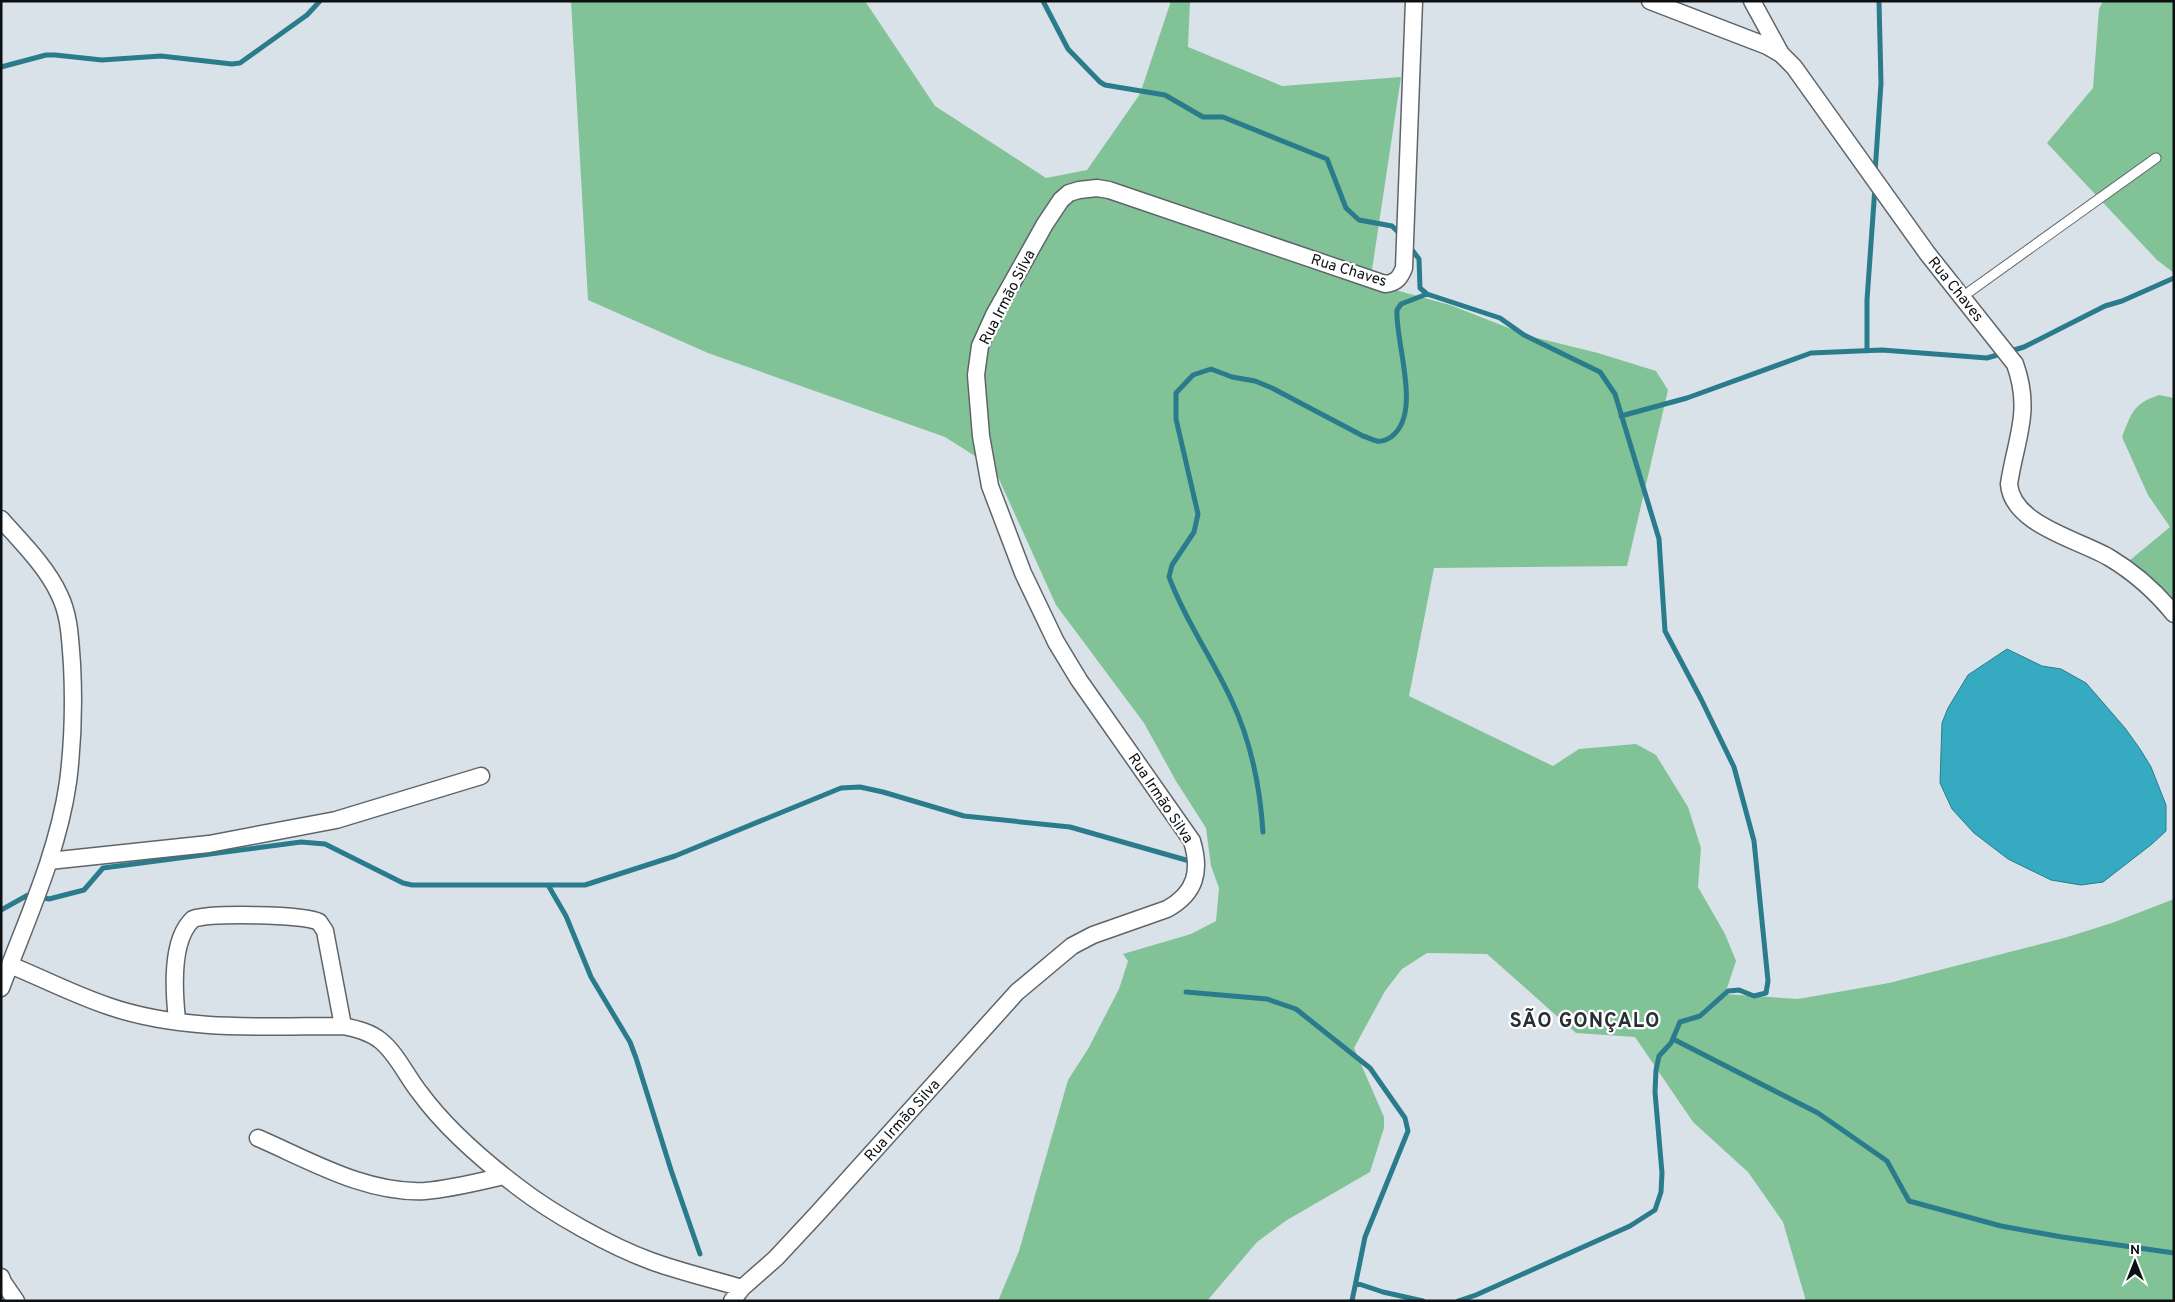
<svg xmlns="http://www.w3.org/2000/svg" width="2175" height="1302" viewBox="0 0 2175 1302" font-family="Overpass,sans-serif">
<rect width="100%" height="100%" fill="#dae2e9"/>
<!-- green -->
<path fill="#81c296" d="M571 1H865L935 106 1046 178 1087 170 1140 94 1171 1H1190L1188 47 1282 86 1401 77 1370 283 1450 305 1529 336 1598 353 1656 371 1668 390 1627 566 1434 568 1409 696 1553 766 1579 749 1636 744 1656 755 1688 807 1701 848 1698 887 1725 934 1736 961 1725 994 1798 999 1889 983 2064 938 2112 923 2174 899V1301H1806L1783 1222 1748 1172 1693 1122 1635 1037 1576 1033 1487 954 1427 953 1402 969 1385 991 1354 1048 1384 1117V1128L1370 1172 1287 1220 1257 1242 1207 1301H998L1019 1251 1068 1080 1088 1049 1119 989 1128 961 1123 954 1191 934 1216 921 1219 888 1211 866 1206 828 1176 781 1144 723 1056 605 994 468 945 437 708 353 588 300Z
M2103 1H2174V273L2157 260 2047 143 2093 88 2099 9Z
M2159 395 2174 398V618L2129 561 2170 527 2148 495 2122 437C2132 412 2133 404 2159 395Z"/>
<!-- water -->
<path fill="#36aac1" stroke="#2a7c8c" d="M2007 649 2042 666 2061 669 2086 683 2125 728 2140 749 2151 767 2166 805V831L2152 844 2103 882 2081 885 2051 880 2008 859 1974 833 1952 809 1940 783 1942 723 1948 708 1968 675Z"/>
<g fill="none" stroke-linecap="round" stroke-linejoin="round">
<!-- stream -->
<path stroke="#2a7c8c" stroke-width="5" d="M1043 1 1068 49 1100 82 1105 85 1165 95 1203 117H1223L1327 159 1346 208 1359 220 1392 226 1401 235
M1 67 46 55H55L102 60 161 56 232 64 240 63 307 15 320 1
M1875 173 1881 83 1879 1
M1409 246 1419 259 1420 288 1427 294 1500 318 1524 335 1600 372 1615 394 1659 539 1665 631 1701 699 1734 767 1754 841 1768 981 1766 993 1754 996 1739 990 1728 991 1700 1016 1680 1022 1671 1043 1659 1056 1656 1070 1655 1092 1662 1173 1661 1192 1655 1210 1630 1226 1476 1295 1458 1301
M1867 351V300L1875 187
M1621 416 1687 398 1811 353 1882 350 1987 358 2024 347 2105 306 2122 301 2174 278
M1263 832C1260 786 1251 741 1231 699 1212 658 1185 620 1169 577L1172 565 1194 532 1198 514 1176 419V393L1193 375 1211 369 1232 377 1255 381 1272 388 1363 436C1367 437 1372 440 1377 441 1382 442 1388 439 1391 437 1423 414 1395 343 1397 310L1401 304 1427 294
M548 885 566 916 591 977 630 1042 636 1058 671 1170 700 1254
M1 910 28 895 49 899 84 890 103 868 301 842 325 844 403 883 412 885H585L675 856 841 788 860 787 883 792 964 816 1070 827 1193 862
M1186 992 1267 999 1296 1009 1370 1068 1405 1118 1408 1131 1365 1237 1352 1301
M1673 1039 1818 1113 1887 1161 1909 1201 2001 1226 2062 1237 2174 1253
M1356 1283 1383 1292 1423 1301"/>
<!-- lane casing -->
<g stroke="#5e656a" stroke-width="11">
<path id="lane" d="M1962 297 2156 158"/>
</g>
<!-- street casing -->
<g stroke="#5e656a" stroke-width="19">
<path id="street" d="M1650 1 1767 46 1781 54 1794 67 1927 253 2015 364C2032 411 2016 438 2009 484 2012 525 2080 540 2110 558 2135 573 2156 592 2174 614
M1752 1 1781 54
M1 519C21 542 46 566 59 594 70 616 70 640 72 664 74 703 73 743 68 782 58 853 26 921 1 988
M49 861 209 844 336 820 481 776
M10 965C42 978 75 995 108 1006 183 1032 266 1026 343 1026 357 1029 370 1032 381 1041 397 1054 407 1077 420 1093 445 1127 485 1162 518 1187 553 1214 610 1246 651 1261 681 1272 712 1279 742 1288
M177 1020C174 992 170 940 193 919 211 913 304 914 319 922L325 931 343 1026
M258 1138C309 1160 366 1194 425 1191 451 1189 478 1182 504 1176
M1 1277 3 1282 16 1301
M732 1301 742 1288 776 1258 817 1214 1017 992 1072 946 1093 935 1167 909C1196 893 1201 871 1192 841L1079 680 1056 642 1023 573 990 486 981 436 976 375 980 346 994 315 1045 224 1061 200 1069 193 1079 190 1097 188 1109 190 1385 284C1396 283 1400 278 1404 268L1414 1"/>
</g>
<!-- lane -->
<use href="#lane" stroke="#fff" stroke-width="9"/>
<!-- street -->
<use href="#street" stroke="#fff" stroke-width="16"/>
</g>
<g text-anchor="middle" stroke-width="4.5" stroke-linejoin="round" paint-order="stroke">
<!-- street labels -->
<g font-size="15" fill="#0d1012" stroke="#fff">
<text transform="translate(1349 270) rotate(17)" y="5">Rua Chaves</text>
<text transform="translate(1956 289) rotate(51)" y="5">Rua Chaves</text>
<text transform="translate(1007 297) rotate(-63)" y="5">Rua Irmão Silva</text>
<text transform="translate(1161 798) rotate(56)" y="5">Rua Irmão Silva</text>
<text transform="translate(902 1120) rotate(-48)" y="5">Rua Irmão Silva</text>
</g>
<!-- district labels -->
<g font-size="20" font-weight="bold" letter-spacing="1" fill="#282e33" stroke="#fff">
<text x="1585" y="1027">SÃO GONÇALO</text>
</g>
</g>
<!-- border -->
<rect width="2175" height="1302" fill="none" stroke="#0d1012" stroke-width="5"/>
<!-- north arrow -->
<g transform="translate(2135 1262)" stroke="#ffffff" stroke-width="4" paint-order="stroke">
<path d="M0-4L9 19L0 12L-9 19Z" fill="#0d1012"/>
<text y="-8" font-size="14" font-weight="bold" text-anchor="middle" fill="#0d1012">N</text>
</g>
</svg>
